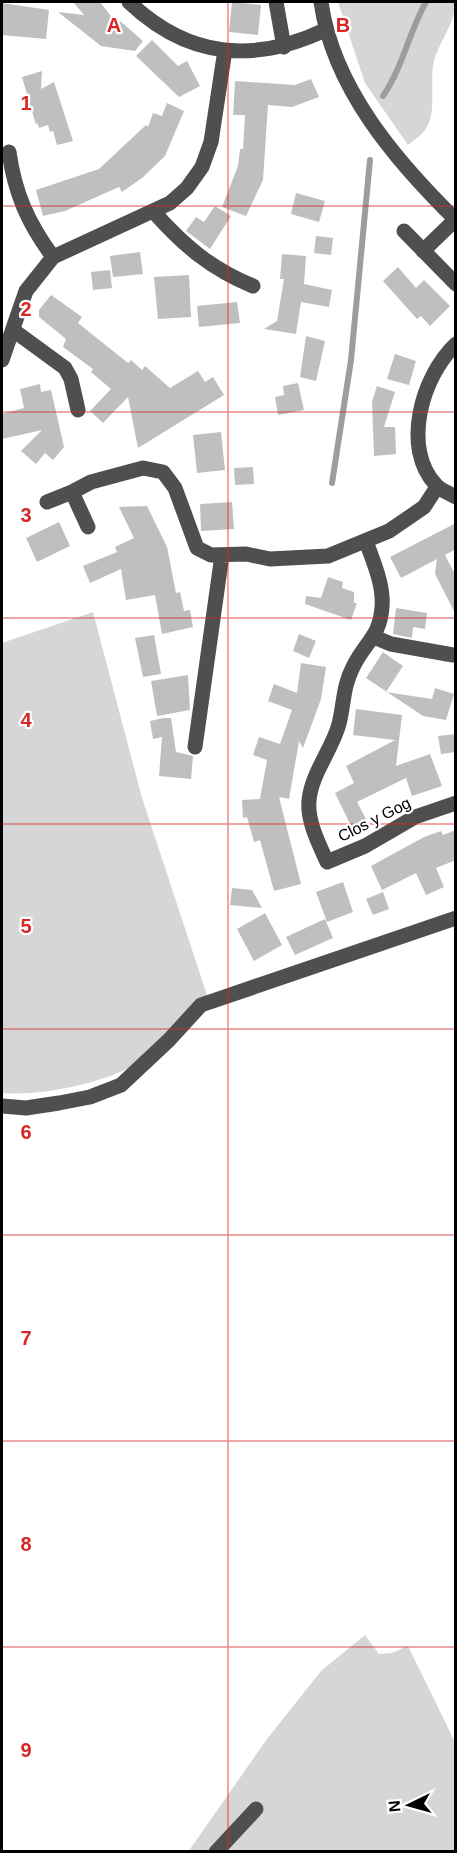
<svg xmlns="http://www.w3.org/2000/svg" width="457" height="1853" viewBox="0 0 457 1853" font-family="Helvetica,sans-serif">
<rect width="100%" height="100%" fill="#fff"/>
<!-- green -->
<path fill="#d6d6d6" d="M338 2H455C456 24 437 43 433 66 430 85 437 114 425 130 421 136 413 141 408 145L365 83Z
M93 612 142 798 207 995C192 1012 178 1031 161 1047 128 1079 47 1097 2 1093V643Z
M365 1635 379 1654 392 1653 408 1646 455 1742V1851L188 1852 267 1739 321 1671Z"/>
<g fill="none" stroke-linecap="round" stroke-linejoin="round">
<!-- stream -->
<path stroke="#9d9d9d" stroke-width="6" d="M383 96C403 67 409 32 426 2
M332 483 351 360 370 160"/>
</g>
<!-- building -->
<path fill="#bfbfbf" d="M73 2H100L117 24 120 21 143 41 135 51 101 46 58 12 84 15Z
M232 2 261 5 258 35 229 32Z
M2 3 49 10 46 39 2 35Z
M152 40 178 66 187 61 200 86 179 97 136 56Z
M42 71 41 89 54 82 73 141 57 145 53 131 50 132 48 125 39 128 37 122 36 125 22 77Z
M311 79 319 97 292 107 268 105 263 180 246 216 222 207 238 166 240 149H243L245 115H233L235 81 295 85Z
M167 103 184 111 165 156 142 178 122 192 119 187 65 211 43 216 36 190 99 169 146 125 148 127 153 113 162 116Z
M296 193 325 201 319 222 291 214Z
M215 206 231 216 210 249 186 231 196 217 204 222Z
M316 236 333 238 331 255 314 253Z
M140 252 143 274 113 277 110 256Z
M282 254 306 256 304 284 332 290 329 307 301 302 296 334 264 329 277 321 284 279H280Z
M398 267 416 288 424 280 450 306 430 326 421 316 417 319 383 281Z
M110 270 112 288 93 290 91 272Z
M189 275 191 317 158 319 154 277Z
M51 295 82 317 78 323 128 363 131 360 142 370 145 366 170 388 198 371 205 382 213 377 224 395 138 448 128 397 103 423 90 411 111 389 91 372 93 369 63 347 66 339 39 317V310Z
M237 302 240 323 199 327 197 306Z
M306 336 325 341 316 381 300 377Z
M395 354 416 361 409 385 387 379Z
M298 383 304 410 278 415 275 397 284 395 283 386Z
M40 384 41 392 51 390 64 447 53 460 45 453 36 464 21 451 42 430 2 439V414L24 408 20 389Z
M377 386 395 392 384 427H395L396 454 374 456 372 402Z
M221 432 225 470 197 473 193 435Z
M253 467 254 484 235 485 234 468Z
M232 502 234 529 201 531 200 504Z
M147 506 167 547 176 593 180 592 184 611 190 610 193 627 162 634 155 595 126 600 121 569 90 583 83 566 117 552 115 547 134 538 119 507Z
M59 522 70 546 37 562 26 538Z
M456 523V549L445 555 456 576V615L435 574 437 559 401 578 390 557Z
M328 577 343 582 342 588 354 592V603H357L351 620 305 604 306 596 321 598Z
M396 608 427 613 425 629 413 627 412 638 393 634Z
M299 634 316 641 309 658 293 651Z
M154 635 161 674 143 677 135 638Z
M383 652 403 666 386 692 432 699 435 688 454 694 446 720 423 716 366 678Z
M301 663 326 667 321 699 303 748 299 741 289 799 279 797 301 884 274 891 260 840 254 842 247 817 243 818 242 800 260 799 267 760 253 755 259 737 280 744 292 710 268 701 274 684 297 693Z
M188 675 190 710 157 716 151 681Z
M356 709 402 715 396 766 430 754 442 786 412 796 406 778 357 802 366 819 351 826 335 793 354 783 346 766 395 740 353 735Z
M164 718H171L176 752 193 756 191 779 159 776 162 737 153 739 150 721Z
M456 734V752L441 754 438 736Z
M456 830V860L436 868 444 887 426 895 416 873 382 890 371 866 424 837 441 831 443 835Z
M343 882 353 912 327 922 316 892Z
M232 888 252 890 262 908 230 905Z
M383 892 389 909 373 915 366 899Z
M265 913 282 945 254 961 237 929Z
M325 919 333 938 295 955 286 937Z"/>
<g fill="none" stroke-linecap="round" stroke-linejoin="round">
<!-- minor -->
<path stroke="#4f4f4f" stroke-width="15" d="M129 2C188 58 253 64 325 30
M276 2 284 47
M321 2C333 88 396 161 456 220
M9 152C15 194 28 223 53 257
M153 211C183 245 211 269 253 286
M404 231 456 284
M423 251 455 220
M13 330 65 368 71 379 78 410
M456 344C422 376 401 448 436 485 440 490 449 493 456 497
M2 360 26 291 53 257 170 203 187 188 202 167 211 142 225 50
M47 502 72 492
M88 527 72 492 91 482 143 468 163 472 175 488 197 548 211 555 246 554 270 559 328 556 389 531 424 507 437 487
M366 541C373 561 384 585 382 607 380 637 365 642 353 667 343 686 344 704 339 724 332 750 311 774 309 801 307 821 319 844 327 862L365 846 415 817 456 803
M374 637 391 644 453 655
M195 747 222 555
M2 1106 26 1108 59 1103 90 1097 121 1085 169 1040 201 1005 456 918
M216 1852 256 1809"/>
</g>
<!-- grid -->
<path fill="none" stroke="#d62828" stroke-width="1.5" stroke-opacity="0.55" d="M228 2V1852M2 206H456M2 412H456M2 618H456M2 824H456M2 1029H456M2 1235H456M2 1441H456M2 1647H456"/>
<g text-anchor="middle" stroke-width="4.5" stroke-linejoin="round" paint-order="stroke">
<!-- street labels -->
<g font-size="16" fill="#000" stroke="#fff">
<text transform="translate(374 819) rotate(-27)" y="6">Clos y Gog</text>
</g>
</g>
<g font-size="20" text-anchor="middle" font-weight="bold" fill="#d62828" stroke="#fff" stroke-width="4.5" stroke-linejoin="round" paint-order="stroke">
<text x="114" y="32">A</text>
<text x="343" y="32">B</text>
<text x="26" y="110">1</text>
<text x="26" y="316">2</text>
<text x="26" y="522">3</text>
<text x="26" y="727">4</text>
<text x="26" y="933">5</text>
<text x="26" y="1139">6</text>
<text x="26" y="1345">7</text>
<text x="26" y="1551">8</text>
<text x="26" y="1757">9</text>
</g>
<!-- border -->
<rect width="457" height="1853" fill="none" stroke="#000000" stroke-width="6"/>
<!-- north arrow -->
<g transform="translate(409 1805) rotate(265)" stroke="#ffffff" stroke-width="4.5" paint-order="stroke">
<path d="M0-4.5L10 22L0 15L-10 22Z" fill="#000000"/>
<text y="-9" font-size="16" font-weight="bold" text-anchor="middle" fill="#000000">N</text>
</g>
</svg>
